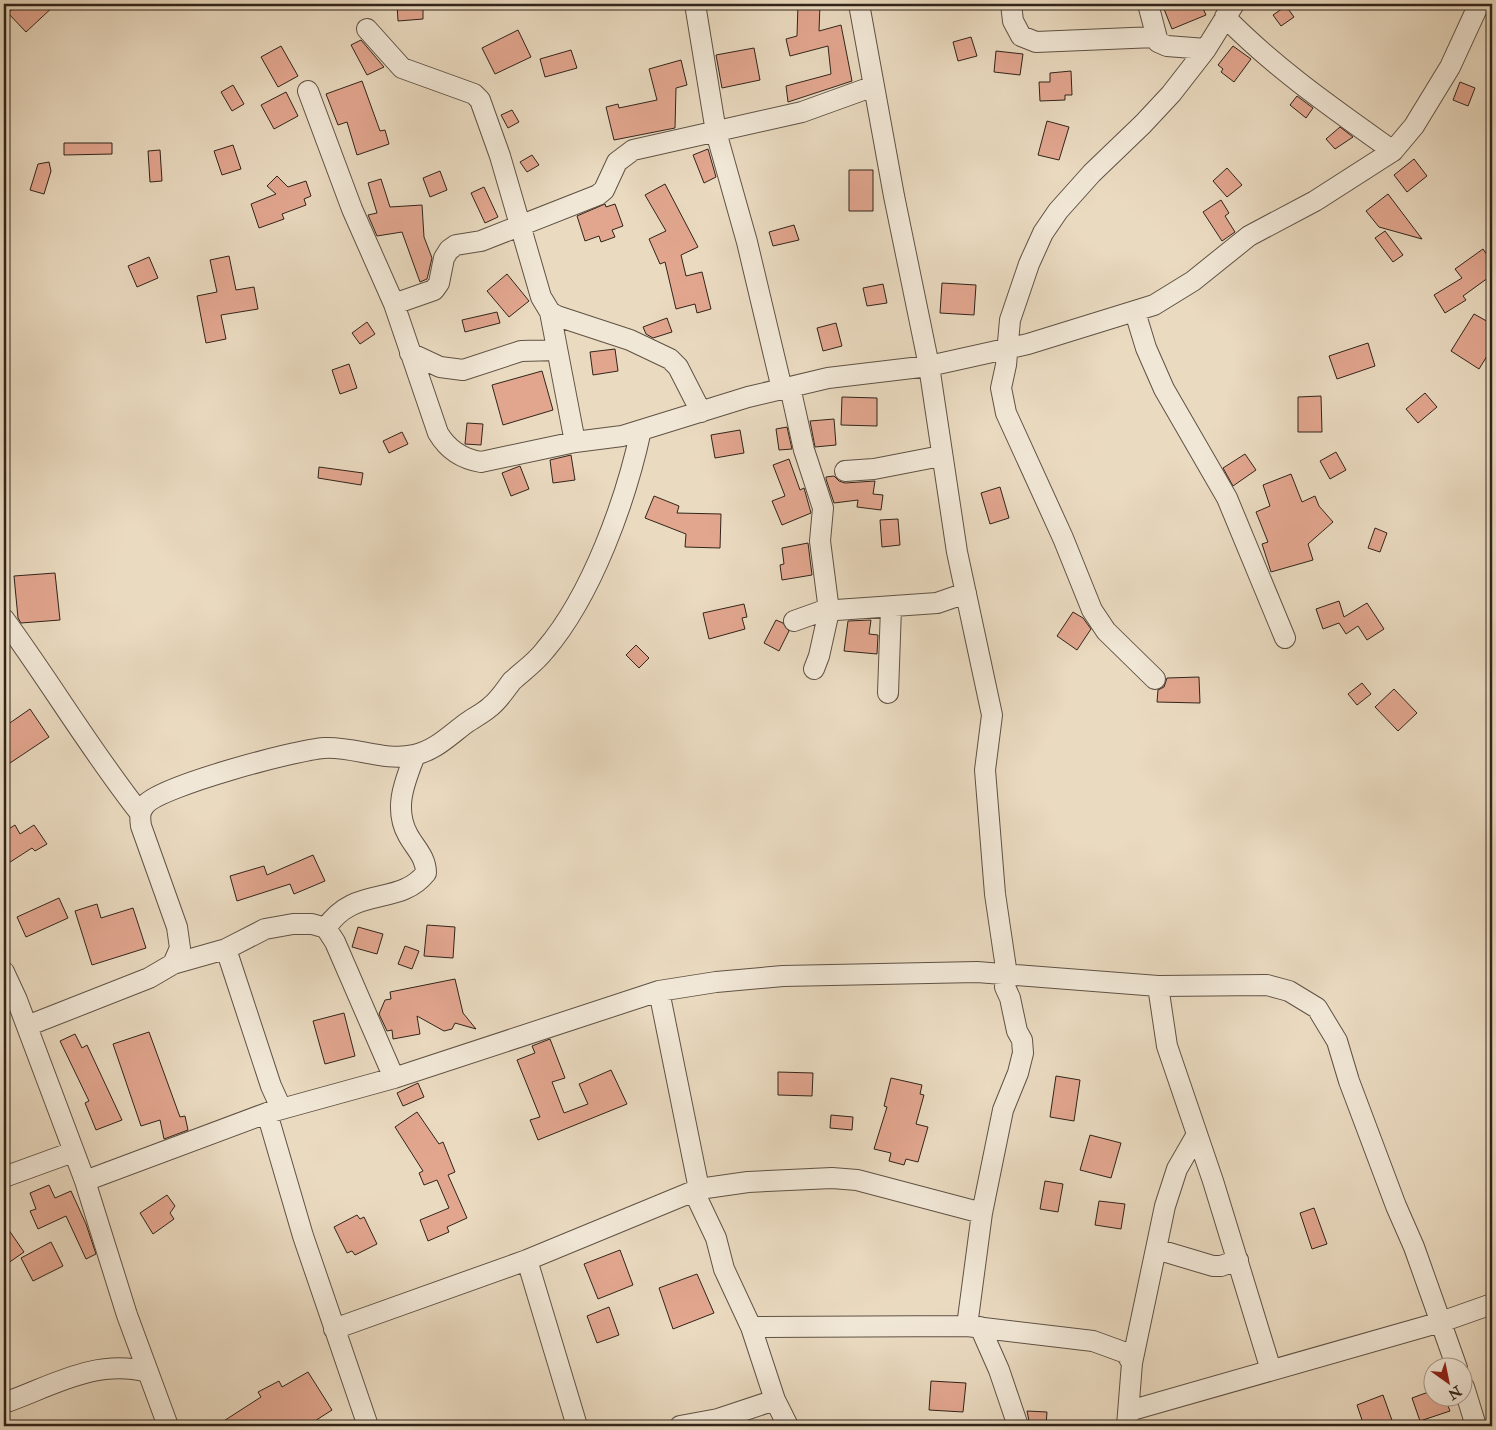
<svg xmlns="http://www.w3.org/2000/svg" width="1496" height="1430" viewBox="0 0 1496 1430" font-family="'IM FELL Double Pica',serif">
<rect width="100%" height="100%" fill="#eadac0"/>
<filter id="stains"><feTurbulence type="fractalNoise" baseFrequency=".004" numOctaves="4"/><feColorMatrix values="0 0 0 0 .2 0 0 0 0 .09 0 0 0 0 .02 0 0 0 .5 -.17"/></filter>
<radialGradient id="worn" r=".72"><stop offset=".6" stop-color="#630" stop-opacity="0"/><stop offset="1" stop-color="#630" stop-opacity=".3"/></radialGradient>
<!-- building -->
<path fill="#e2a68f" stroke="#31241a" d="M18 4H56L26 32 8 13Z
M397 4H423V19L398 21Z
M798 4H820L819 31 841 25 852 81 788 102 786 86 831 74 828 46 790 56 786 39 797 36Z
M1162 4H1201L1206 15 1172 29Z
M1286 6 1294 17 1281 26 1273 15Z
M518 30 531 57 495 74 482 48Z
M971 37 977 56 958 61 953 42Z
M361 40 384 67 367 75 351 45Z
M281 46 298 76 278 87 261 57Z
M1233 46 1251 59 1234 82 1221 72 1223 69 1218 65Z
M754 48 760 80 722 88 716 55Z
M571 50 577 68 545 77 540 59Z
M996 51 1023 54 1020 75 994 72Z
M681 60 687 85 676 88 675 128 614 140 606 107 618 104 619 108 657 100 649 69Z
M1071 71 1072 95H1065V100L1040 101 1039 82H1050V73Z
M362 81 380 131 385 130 389 144 357 155 347 122 338 125 326 94Z
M1460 82 1475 88 1468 106 1453 100Z
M233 85 244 104 232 111 221 92Z
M286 92 298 116 274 129 261 105Z
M1297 96 1313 108 1306 118 1290 105Z
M512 110 519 122 508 128 501 115Z
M1047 121 1069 127 1059 160 1038 155Z
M1340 127 1353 137 1335 149 1326 139Z
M64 143H112V154L64 155Z
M233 145 241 169 222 175 214 151Z
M708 149 716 177 704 183 693 155Z
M160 150 162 181 150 182 148 151Z
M532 155 539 165 527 172 520 162Z
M1414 159 1427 176 1407 192 1394 175Z
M49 162 51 171 44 194 30 190 38 164Z
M1227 168 1242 185 1227 197 1213 181Z
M849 170H873V211H849Z
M440 171 447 190 430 197 423 178Z
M277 176 288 187 306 181 311 196 304 199 306 205 282 214 284 219 259 228 251 204 276 194 267 186Z
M381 179 390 207 422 205 424 237 432 258 427 279 420 282 402 232 377 236 368 215 377 213 368 183Z
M665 184 698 247 681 255 686 276 702 272 711 309 697 313 695 304 676 309 665 262 660 264 649 239 666 231 645 195Z
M484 187 498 217 485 223 471 193Z
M1388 194 1422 239 1379 227 1366 211Z
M1221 200 1229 213 1225 216 1235 232 1222 241 1203 212Z
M605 204 606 207 615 204 623 226 612 230 615 237 601 242 599 236 585 241 577 216Z
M794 225 799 240 773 246 769 232Z
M1385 231 1403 255 1393 262 1375 238Z
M1483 249 1492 262V275L1463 296 1466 300 1445 313 1434 295 1462 278 1455 269Z
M229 256 236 290 254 287 258 309 221 315 226 339 206 343 197 296 217 292 210 260Z
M149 257 158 278 137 287 128 266Z
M507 274 529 301 509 317 487 291Z
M942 283 976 285 974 315 940 313Z
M883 284 887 303 867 306 863 288Z
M497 312 500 323 465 332 462 320Z
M1474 314 1492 324V348L1479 369 1451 351Z
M667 318 672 332 653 338 646 334 643 327Z
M367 322 375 334 360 344 352 333Z
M836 323 842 346 823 351 817 328Z
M1368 343 1375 366 1337 379 1329 356Z
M615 349 618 371 593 375 590 352Z
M349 364 357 388 340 394 332 370Z
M542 371 553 410 503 425 492 385Z
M1425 393 1437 407 1418 423 1406 409Z
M1321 396 1322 432H1298V397Z
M842 397 877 398V426L841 425Z
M834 419 836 445 815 447 810 421Z
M467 423 483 424 481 445 465 444Z
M787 427 792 449 779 450 776 429Z
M740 430 744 453 715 458 711 435Z
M402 432 408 444 389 453 383 441Z
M1336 452 1346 470 1330 479 1320 461Z
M1245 454 1256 470 1233 486 1223 468Z
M571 455 575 480 553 483 550 460Z
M789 459 800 490 804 488 811 513 782 525 772 501 785 496 773 465Z
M520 466 529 489 511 496 502 473Z
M319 467 363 473 361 485 318 478Z
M1291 474 1302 502 1315 496 1319 506 1333 522 1308 544 1313 560 1271 572 1262 544 1268 542 1256 512 1270 506 1263 485Z
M834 476 839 481 845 483 875 481 873 494 883 495 881 510 857 507 858 500 834 503 826 479V477Z
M1000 487 1009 518 990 524 981 493Z
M654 496 679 506 677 513 721 514 720 548 685 547 686 534 645 518Z
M898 519 900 545 882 547 880 520Z
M1375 528 1387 533 1380 552 1368 548Z
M808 543 812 575 782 580 780 565 784 564 782 548Z
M55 573 60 620 21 623 18 618 14 576Z
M1339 601 1344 617 1367 603 1384 629 1367 640 1358 626 1346 634 1339 623 1323 629 1316 609Z
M744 604 747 617 742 618 745 629 709 639 703 613Z
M1073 612 1083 618 1091 629 1077 650 1057 636Z
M776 620 783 623 789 631 779 651 764 643Z
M871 620 869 634 878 635 877 654 844 651 848 621Z
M636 645 649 658 639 668 626 655Z
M1199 677 1200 703 1157 702 1158 690 1164 687 1167 678Z
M1362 683 1371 694 1357 705 1348 694Z
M1394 689 1417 713 1398 731 1375 707Z
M30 709 49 737 4 767V727Z
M15 825 20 834 34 825 47 844 35 851 32 848 4 866V832Z
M313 855 325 881 294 894 290 884 237 901 230 876 264 866 267 875Z
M59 898 68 918 26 937 17 917Z
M97 904 101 918 133 908 146 948 92 965 75 911Z
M427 925 455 927 453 958 424 956Z
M358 927 383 934 377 954 352 947Z
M405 946 419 951 412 969 398 964Z
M455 979 463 1013 476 1029 455 1023 452 1029 444 1031 417 1016 420 1034 393 1039 392 1030 387 1031 379 1014 385 1000 391 999 390 992Z
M344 1013 355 1056 325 1064 313 1021Z
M149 1032 180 1117 185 1116 188 1130 164 1139 160 1120 141 1126 113 1044Z
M75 1034 82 1048 87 1045 122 1120 96 1130 85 1103 89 1101 60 1041Z
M550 1039 565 1078 552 1082 564 1113 588 1104 579 1084 611 1070 627 1104 538 1140 530 1120 540 1117 517 1060 535 1053 532 1046Z
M778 1072 813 1073 812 1096 778 1095Z
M1056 1076 1080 1080 1074 1121 1050 1117Z
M891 1078 922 1085 920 1094 924 1095 916 1124 928 1127 918 1162 906 1159 904 1165 889 1161 891 1153 874 1149 887 1107 884 1106Z
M418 1083 424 1097 403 1106 397 1093Z
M417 1112 439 1144 443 1142 455 1172 448 1175 467 1218 447 1227 449 1232 428 1241 420 1220 449 1208 437 1180 424 1185 419 1173 423 1171 395 1127Z
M831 1115 853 1117 852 1130 830 1128Z
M1090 1135 1121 1143 1111 1178 1080 1170Z
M1045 1181 1063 1184 1058 1212 1040 1209Z
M49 1185 55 1198 71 1191 86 1224 96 1254 86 1259 66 1216 38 1229 30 1211 36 1209 30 1193Z
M167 1195 175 1206 170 1213 174 1219 153 1234 140 1213Z
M1099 1201 1125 1204 1121 1229 1095 1225Z
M1314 1208 1327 1244 1312 1249 1300 1213Z
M357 1215 360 1219 364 1217 377 1244 355 1255 352 1251 347 1253 334 1227Z
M4 1223 24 1252 4 1266Z
M51 1242 63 1266 33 1281 21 1258Z
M620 1250 633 1285 598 1299 584 1264Z
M697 1274 714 1313 673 1329 659 1288Z
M609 1307 619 1335 597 1343 587 1316Z
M308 1372 332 1410 307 1426H216L261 1397 258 1392 279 1381 282 1387Z
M931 1381 966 1383 963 1412 929 1410Z
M1434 1390V1398H1445L1450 1411 1420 1421 1412 1398Z
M1383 1395 1394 1426H1364L1357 1405Z
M1027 1411 1047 1412 1046 1426H1030Z"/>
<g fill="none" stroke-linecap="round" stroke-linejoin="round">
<!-- minor casing -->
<g stroke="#5f5244" stroke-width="22">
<path id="minor" d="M695 4 716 132 747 242 782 389
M859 4 894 196 929 366 957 552 992 715 985 770 995 894 1007 975 1005 987 1010 998 1017 1031 1022 1040 1023 1053 1018 1073 1003 1110 982 1213
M1011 4 1013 21 1021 36 1036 42 1155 37
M1148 4 1158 42 1167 46 1206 49
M1225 17C1276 69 1334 109 1393 151
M367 29 402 68 474 94 480 100 500 156 541 297 550 312 557 316 630 340 670 359 678 367 701 412
M308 91 352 209 394 304 438 433C448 450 462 459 481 462L575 442 622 436 748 397 828 378 929 366 1028 344 1154 305 1193 281 1249 236 1315 201 1393 151 1414 126 1450 67 1479 4
M394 304 434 290 439 283 444 258 449 250 456 245 481 241 598 195 604 190 617 162 633 150 802 112 874 86
M550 312 575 442
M1135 312 1146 348 1164 389 1227 498 1285 638
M410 353 440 367 463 370 521 351 557 350
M790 387 804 450 823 508 820 541 829 611 819 656 814 669
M845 471 874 469 941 456
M4 619C51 683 91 751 140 813
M794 621 822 611 937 603 966 593
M1155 679 1106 631 1092 610 1063 538 1006 413 1001 388 1006 365 1010 320 1029 264 1043 233 1058 211 1092 173 1143 124 1171 94 1206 49 1234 4
M888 693 891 608
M326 928C354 885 399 907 426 873 426 857 415 848 408 835 393 808 405 781 415 755
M226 949 271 1086 281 1108
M173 964 226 949 265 929 293 924H312L326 928 335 942 394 1078
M4 972 17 1000 85 1181 127 1315 168 1426
M1158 986 1167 1046 1213 1181 1271 1370
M659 991 699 1189 697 1198 716 1238 724 1269 751 1327 967 1326 1093 1341 1126 1353 1132 1363 1127 1426
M27 1026 149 978 173 964 180 948 177 927 141 826C140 818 139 812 145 805 160 786 296 750 324 748 353 746 385 762 414 755 434 751 449 736 465 724 473 718 482 714 490 707 499 700 505 690 512 681 523 671 536 662 545 650 592 595 626 500 641 430
M267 1113 303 1236 368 1426
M4 1177 73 1152
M85 1181 267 1113 394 1078 659 991 716 982 783 976 977 972 1158 986 1267 985 1289 991 1317 1008 1337 1041 1349 1081 1396 1206 1414 1247 1457 1368
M1156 1249 1213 1266H1221L1238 1260
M527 1260 577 1426
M751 1327 775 1400 788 1426
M980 1327 999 1370 1018 1426
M334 1329 527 1260 699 1189 748 1182 832 1178 857 1180 982 1213 967 1326
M1132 1363 1165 1206 1177 1169 1196 1136
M1464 1387 1476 1426
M4 1403C50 1387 96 1358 147 1372
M1129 1411 1441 1322 1492 1304
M680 1426 718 1419 775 1400"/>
</g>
<!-- minor -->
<use href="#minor" stroke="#f1e7d6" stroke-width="20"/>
</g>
<!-- margin -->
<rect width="1496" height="1430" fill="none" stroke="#eadac0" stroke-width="20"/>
<rect x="5" y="5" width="1486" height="1420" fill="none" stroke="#31241a" stroke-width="2.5"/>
<rect x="10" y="10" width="1476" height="1410" fill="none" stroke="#31241a"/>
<!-- north arrow -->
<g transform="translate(1448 1382) rotate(147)"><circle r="24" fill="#f1e7d6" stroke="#a4998b"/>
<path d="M0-4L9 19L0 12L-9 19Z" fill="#8f2418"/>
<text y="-8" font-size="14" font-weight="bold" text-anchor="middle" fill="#31241a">N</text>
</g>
<rect width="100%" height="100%" filter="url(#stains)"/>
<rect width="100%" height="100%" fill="url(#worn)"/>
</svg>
